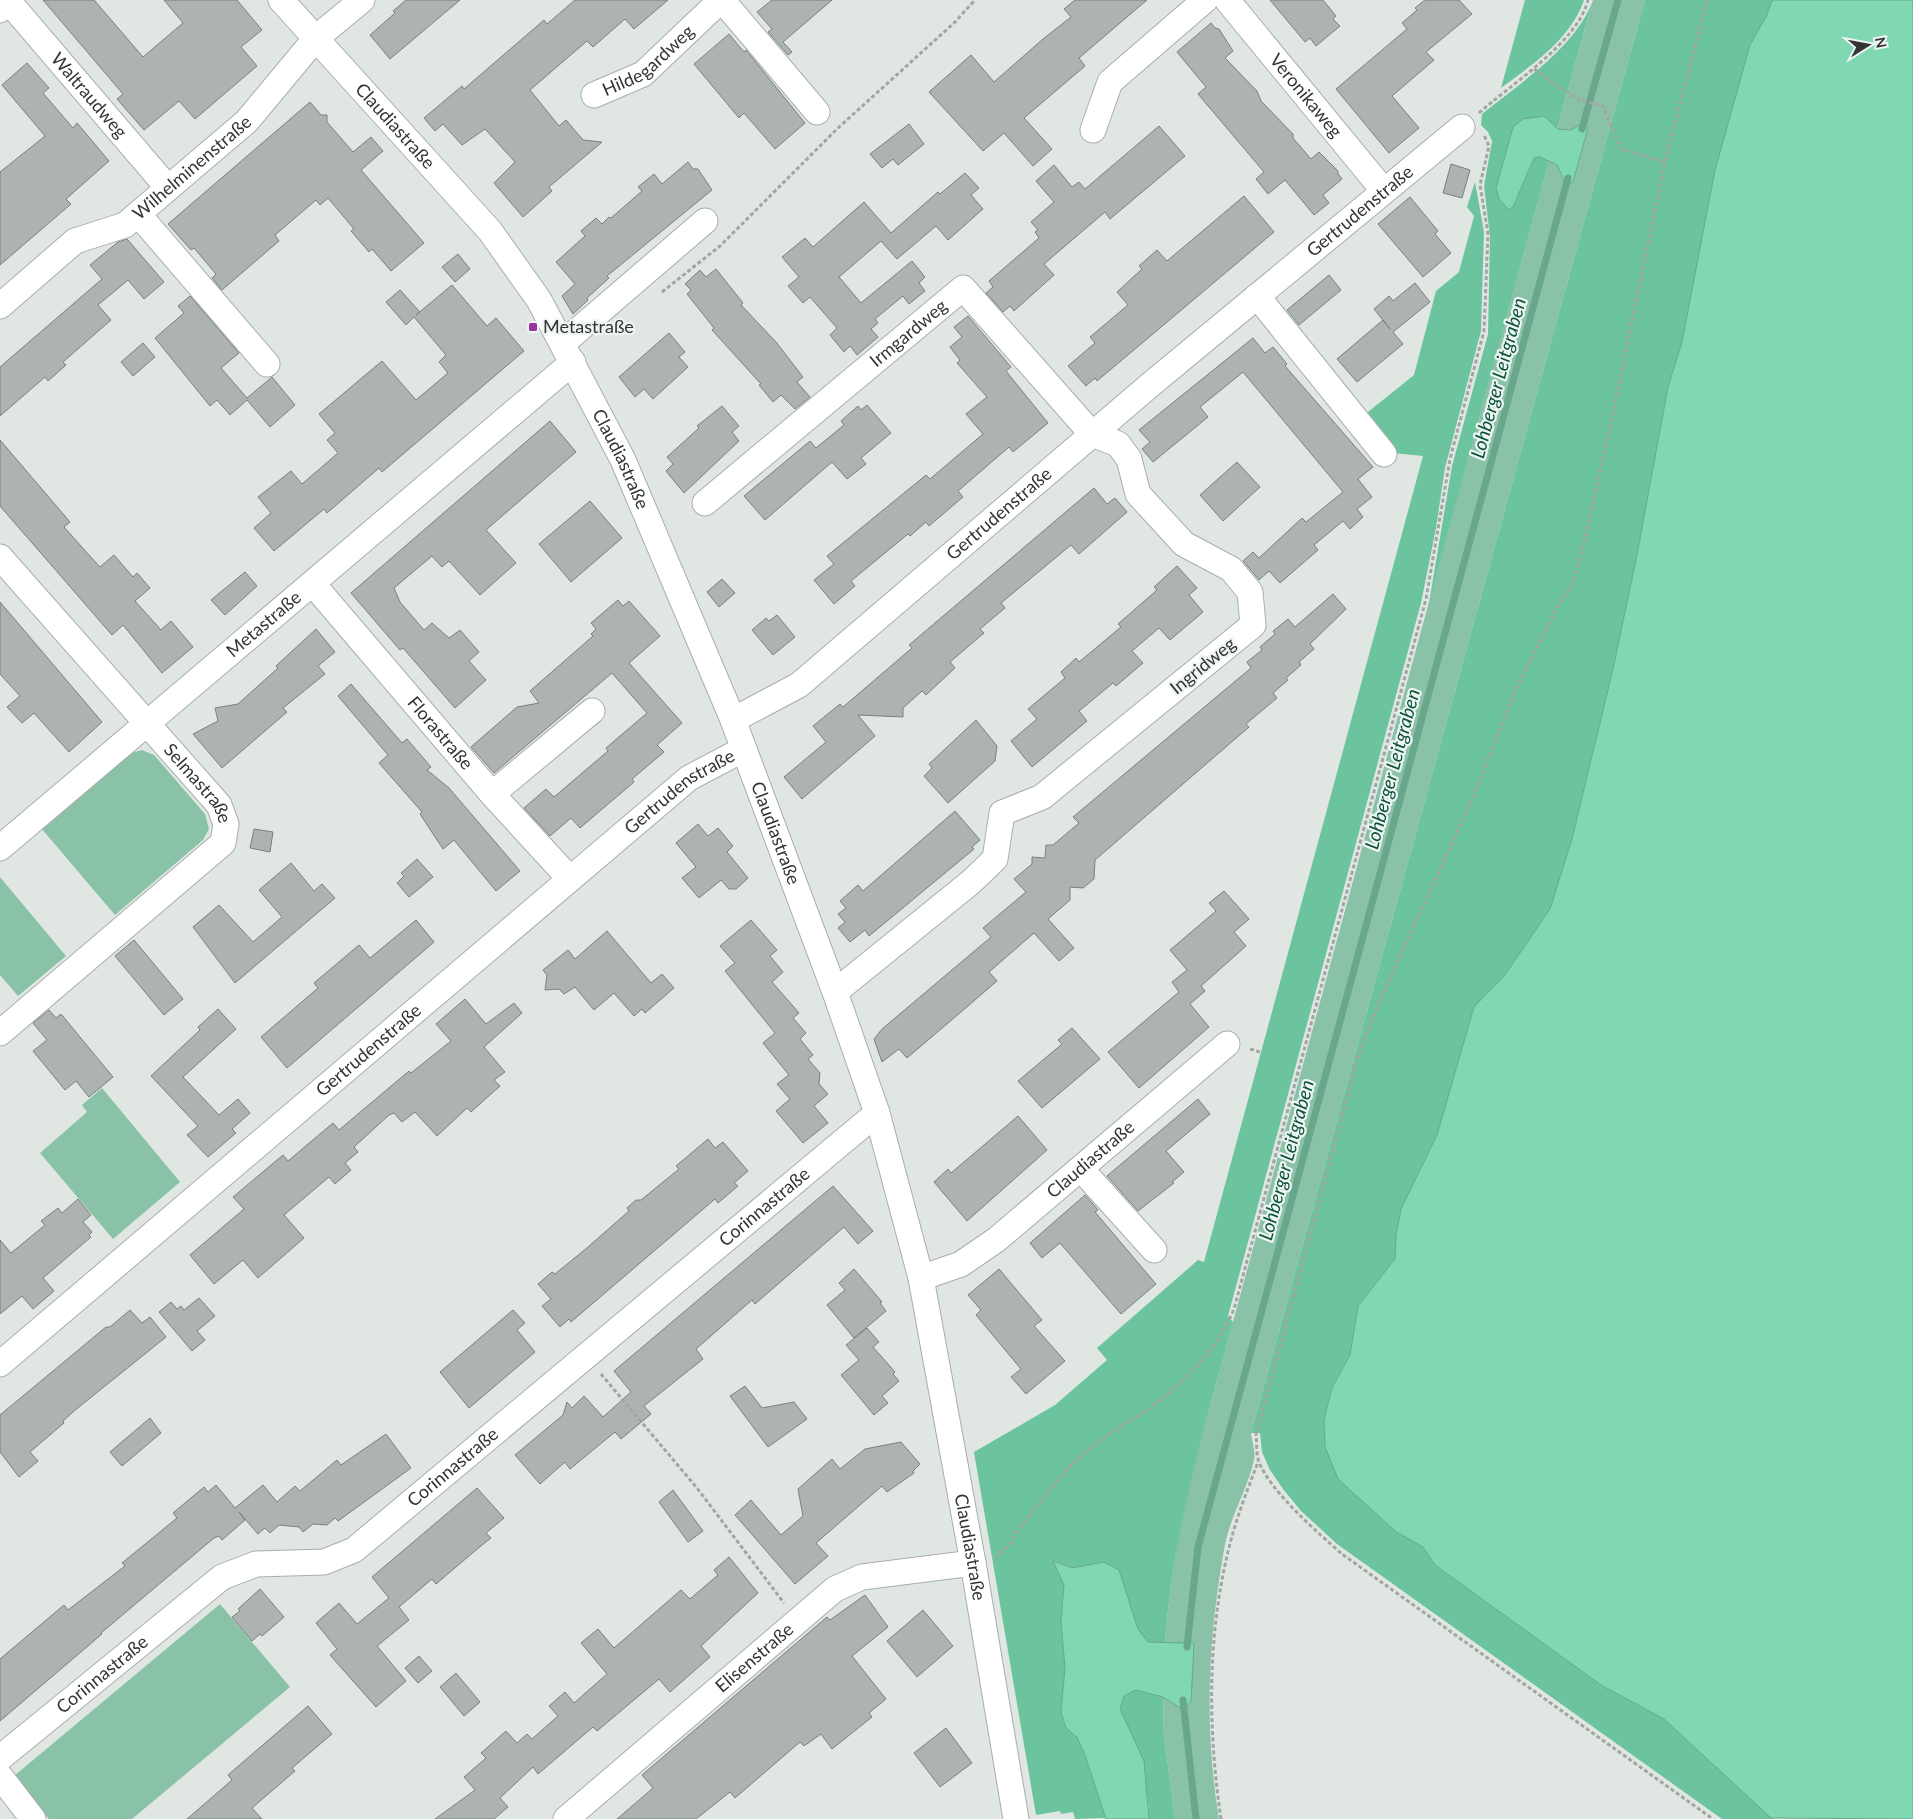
<svg xmlns="http://www.w3.org/2000/svg" width="1913" height="1819" viewBox="0 0 1913 1819" font-family="Lato,sans-serif">
<rect width="100%" height="100%" fill="#e0e7e3"/>
<!-- green -->
<path fill="#8ac2a8" d="M1593 0H1645L1251 1433C1252 1441 1256 1452 1254 1460 1248 1489 1229 1518 1224 1550 1208 1639 1204 1729 1219 1819H1175L1164 1736 1163 1697 1172 1701 1183 1643H1165C1169 1586 1179 1531 1191 1476L1549 161 1558 165 1563 179 1573 182 1588 128 1584 122 1571 130 1557 129Z
M142 750 154 755 205 814 209 829 203 840 115 915 41 828 128 754Z
M0 877 66 956 18 996 0 975Z
M102 1088 180 1182 113 1239 40 1153 87 1112 82 1105Z
M220 1604 290 1687 132 1819H49L14 1776Z"/>
<!-- forest -->
<path fill="#6bc49d" d="M1525 0H1584C1571 39 1532 65 1501 88Z
M1593 0 1557 129 1544 116 1513 207 1534 158 1540 157 1549 161 1429 603 1452 466 1488 334 1490 237 1484 186 1492 141 1488 132 1481 125 1482 114C1519 84 1577 46 1593 0Z
M1645 0H1772L1767 15 1750 45 1682 342 1668 387 1637 555 1613 669 1572 839 1550 910 1505 975 1474 1007 1437 1135 1401 1209 1396 1235 1395 1259 1358 1306 1350 1355 1332 1388 1324 1420 1325 1447 1395 1531 1423 1547 1435 1565 1601 1685 1664 1719 1773 1819H1722L1337 1544 1301 1511 1283 1489 1270 1470 1262 1452 1260 1433H1251Z
M1475 182 1484 232 1481 331 1445 468 1436 528 1421 603 1228 1316 1233 1322C1204 1430 1173 1530 1165 1643L1148 1642 1138 1630 1119 1570 1104 1562 1072 1568 1054 1561 1064 1585 1061 1622 1065 1668 1061 1712 1066 1728 1077 1737 1085 1755 1106 1818 1075 1819 1073 1812 1061 1814 1060 1811 1036 1815 974 1452 1055 1405 1107 1360 1097 1348 1198 1260 1204 1262 1423 456 1393 453 1363 416 1414 375 1436 291 1459 272 1474 216 1467 207Z
M1136 1690 1163 1697 1164 1736 1175 1819H1149L1148 1800 1120 1709 1124 1696Z"/>
<!-- water -->
<path fill="#7fd8b1" stroke="#68a78c" d="M1772 0H1913V1819L1771 1818 1664 1719 1601 1685 1435 1565 1423 1547 1395 1531 1338 1479 1325 1447 1324 1420 1332 1388 1350 1355 1358 1306 1395 1259 1396 1235 1401 1209 1437 1135 1474 1007 1505 975 1550 909 1572 839 1613 669 1637 555 1668 387 1682 342 1715 170 1750 45 1767 15Z
M1544 116 1558 129 1571 130 1584 122 1588 128 1573 182 1566 185 1557 165 1540 157 1534 158 1513 207 1509 210 1499 199 1496 188 1513 127 1523 119Z
M1053 1561 1072 1568 1104 1562 1119 1570 1138 1629 1148 1642 1183 1643 1188 1639 1194 1645 1191 1702 1182 1709 1163 1697 1136 1690 1124 1696 1120 1709 1144 1761 1149 1819H1106L1085 1755 1077 1737 1066 1728 1061 1712 1065 1668 1061 1622 1064 1585Z"/>
<g fill="none" stroke-linecap="round" stroke-linejoin="round">
<!-- stream -->
<path stroke="#68a78c" stroke-width="7" d="M1582 129 1618 0
M1187 1647 1198 1547 1568 178
M1183 1700 1196 1819"/>
</g>
<!-- building -->
<path fill="#adb3b0" stroke="#7b807e" d="M43 0H94L143 57 183 23 164 0H237L262 30 241 47 257 66 195 119 179 101 144 130 117 99 123 94Z
M406 0H460L390 59 370 35 395 13 393 11Z
M575 0H668L634 29 625 19 593 47 587 41 530 90 559 126 566 120 583 140 602 142 549 187 552 191 523 217 494 183 515 162 485 129 462 145 443 124 435 131 424 118 462 86 464 89 544 20 547 24Z
M772 0H832L783 42 792 52 788 55 768 32 772 29 757 12Z
M1075 0H1147L1079 58 1085 66 1024 118 1052 149 1033 166 1004 133 983 151 929 92 971 55 994 82 1043 39 1071 17 1064 9Z
M1270 0H1323L1336 16 1333 19 1340 26 1316 46 1310 38 1305 42Z
M1425 0H1459L1472 14 1426 52 1434 60 1392 96 1419 128 1389 153 1336 89 1407 29 1402 23 1417 10 1415 8Z
M1211 23 1215 28 1219 29 1233 51 1225 58 1257 91 1261 101 1293 134V138L1311 159 1319 152 1338 171V174L1342 179 1323 195 1329 203 1314 215 1285 180 1268 194 1256 179 1264 172 1198 94 1206 87 1177 52Z
M729 34 744 52 746 50 805 123 775 149 744 113 739 118 694 64Z
M27 63 49 88 43 93 73 128 77 123 109 161 66 199 71 204 0 265V172L45 136 2 85Z
M310 102 321 115H327V122L353 152 371 137 383 151 361 170 424 243 391 271 372 249 369 252 351 231 354 229 328 198 320 205 316 200 275 235 279 241 222 290 212 278 216 274 194 248 191 250 168 224Z
M909 124 924 144 898 165 893 159 882 168 870 154Z
M1159 126 1185 156 1110 219 1105 212 1044 264 1054 275 1014 311 1010 306 1003 312 986 293 993 287 989 281 1039 238 1035 232 1038 230 1031 222 1054 202 1036 181 1054 165 1072 187 1079 182 1085 189Z
M688 162 693 169H698L712 190 607 276 609 278 587 298 588 300 573 314 562 296 575 284 556 262 585 236 581 231 596 218 602 224 609 217 611 218 642 191 638 187 654 174 662 184Z
M1451 164 1470 170 1462 198 1443 193Z
M965 173 979 188 971 195 983 209 948 240 936 226 897 259 881 241 839 277 861 303 912 261 925 277 919 283 925 291 909 304 903 296 875 319 878 323 871 329 878 337 857 355 850 346 844 352 830 335 837 328 810 297 803 303 788 286 799 277 782 257 805 238 813 247 864 202 891 233 938 192 940 194Z
M1244 196 1274 232 1097 381 1095 378 1086 386 1068 366 1095 343 1090 337 1128 305 1117 292 1142 269 1139 266 1157 250 1167 261Z
M1410 197 1438 231 1435 234 1451 253 1423 277 1378 224Z
M127 239 164 282 144 299 128 280 98 305 111 320 63 362 66 365 48 381 45 377 0 416V367L102 279 90 265 118 242Z
M458 254 470 269 455 282 442 267Z
M716 269 743 303 741 305 776 342 803 377 797 382 810 397 795 409 781 395 773 402 759 385 761 384 712 330 714 328 687 294 691 290 685 284 700 270 706 277Z
M1329 275 1341 290 1299 325 1287 310Z
M1415 283 1430 302 1393 332 1403 344 1357 382 1337 359 1383 320 1390 329 1374 309 1389 296 1393 301Z
M452 285 487 326 496 318 524 351 382 472 379 468 327 513 324 509 274 551 254 528 271 513 258 497 291 471 302 484 338 453 327 440 335 433 319 414 382 361 416 400 448 373 439 362 446 355 414 317 406 325 386 302 400 290 420 312 416 315Z
M190 296 239 353 221 368 247 398 272 377 295 405 270 427 247 400 230 415 217 400 210 406 155 338 184 313 178 306Z
M968 316 1011 367 1006 371 1048 423 1013 452 1009 447 958 491 963 497 929 526 926 522 910 536 908 534 851 581 855 586 834 604 814 580 834 564 827 556 926 475 930 479 983 434 966 414 987 397 957 363 960 360 950 347 962 337 954 327Z
M669 333 685 352 679 357 688 367 653 399 644 389 635 397 619 377Z
M1253 338 1265 353 1273 347 1287 364 1285 366 1373 467 1358 479 1372 497 1357 509 1363 517 1350 529 1343 521 1314 545 1318 550 1280 583 1269 571 1259 580 1243 561 1253 552 1259 558 1302 518 1306 522 1343 492 1243 372 1200 407 1208 417 1153 462 1142 449 1150 442 1139 430Z
M143 343 155 357 133 376 121 362Z
M867 405 891 433 861 458 866 464 847 479 832 462 765 520 744 496 810 441 816 448 844 425 841 421 858 406 861 410Z
M722 406 739 426 732 432 739 441 684 493 666 471 673 464 667 457 699 428 697 426Z
M550 421 576 452 486 530 516 563 480 595 449 561 442 567 432 556 394 588 400 602 424 630 432 623 449 638 460 630 479 652 469 661 486 680 455 708 403 648 400 650 351 593Z
M0 440 70 522 64 527 89 555 100 567 114 555 133 577 137 573 150 588 135 601 161 630 171 621 193 647 162 673 123 625 112 635 0 506Z
M1237 462 1260 487 1223 521 1200 495Z
M1094 488 1107 504 1115 498 1127 512 1079 554 1071 545 1001 603 1005 608 980 629 984 633 950 662 955 668 926 695 922 691 903 708V717L858 715 875 736 802 799 784 777 826 742 813 726 840 704 843 707 912 648 909 645Z
M590 501 622 538 571 582 539 544Z
M1177 566 1197 588 1189 595 1203 612 1170 640 1159 628 1132 651 1143 663 1116 686 1113 683 1079 711 1087 721 1032 767 1011 741 1037 719 1028 709 1065 678 1061 672 1076 658 1079 662 1121 627 1118 624 1157 590 1154 587Z
M245 572 257 586 225 615 211 600Z
M722 579 735 593 719 607 707 592Z
M1333 594 1346 609 1310 644 1314 649 1299 662 1301 665 1286 678 1288 680 1273 693 1277 698 1246 724 1249 727 1095 860 1094 879 1083 888 1070 887V900L1048 919 1074 948 1059 961 1034 933 989 972 997 981 961 1012 907 1058 899 1049 882 1062 874 1039 882 1029 991 937 983 928 1026 892 1014 879 1032 864V857L1045 858 1046 845H1053L1079 823 1073 817 1251 668 1247 662 1262 650 1260 647 1275 634 1273 631 1288 619 1295 627Z
M618 600 623 606 629 601 660 636 629 663 682 723 657 745 664 752 632 779 634 782 580 828 571 818 550 836 524 808 546 789 554 797 608 751 606 748 647 713 612 673 494 773 471 747 517 707 539 703 530 691 593 636 591 634 596 629 591 623Z
M0 602 102 722 69 752 34 713 22 723 7 707 20 696 0 674Z
M777 615 795 637 773 655 752 630 766 618 769 621Z
M316 629 335 652 318 666 325 674 283 708 287 712 222 768 193 734 218 721 215 708 238 704 278 668 276 666Z
M351 684 402 743 407 739 431 767 427 770 449 788 520 871 496 891 454 840 443 849 420 814 422 812 379 763 388 755 338 696Z
M976 720 997 746 995 761 948 803 924 776 932 768 929 764Z
M955 811 980 840 972 847 974 849 869 936 865 930 850 942 838 928 845 922 838 914 846 908 840 901 858 885 863 891Z
M698 824 708 836 718 828 733 846 727 852 748 878 736 889H729L721 880 699 898 682 878 696 867 676 843Z
M254 829 273 832 270 852 250 848Z
M417 859 433 877 409 897 397 883 404 876 401 873Z
M291 863 314 891 322 884 335 898 235 983 193 927 219 905 253 942 282 917 259 890Z
M1224 891 1249 919 1234 932 1246 946 1201 986 1205 991 1190 1004 1209 1027 1139 1088 1108 1052 1179 992 1172 982 1187 970 1170 950 1216 911 1209 903Z
M416 920 434 942 287 1068 261 1037 318 988 314 983 359 945 370 958Z
M751 920 777 950 770 956 783 972 772 982 799 1013 793 1018 806 1033 800 1039 813 1055 808 1059 820 1073 819 1084 828 1094 814 1106 828 1123 803 1143 776 1111 790 1099 777 1084 789 1075 763 1043 775 1033 725 971 735 963 720 946Z
M607 931 651 983 662 974 674 988 645 1013 642 1009 634 1016 614 993 594 1010 575 987 564 994 559 989 545 990 547 975 543 970 568 950 575 959Z
M134 940 183 999 164 1015 115 956Z
M465 999 486 1024 514 1003 522 1013 484 1047 505 1072 494 1080 500 1086 471 1112 467 1108 437 1136 415 1112 402 1122 394 1113 389 1115 354 1147 358 1152 345 1163 351 1170 335 1184 329 1177 284 1215 304 1238 258 1278 243 1260 214 1284 190 1255 244 1209 233 1197 283 1155 288 1161 333 1123 339 1130 409 1071 411 1073 451 1041 436 1024Z
M218 1009 236 1029 183 1077 219 1115 238 1099 250 1113 232 1129 236 1133 208 1157 187 1135 198 1126 151 1076 200 1030 198 1027Z
M49 1010 56 1018 61 1014 113 1077 89 1097 76 1081 65 1090 33 1051 47 1040 33 1023Z
M1072 1028 1100 1059 1042 1108 1018 1081 1062 1044 1058 1040Z
M1198 1099 1210 1114 1166 1151 1184 1172 1172 1182 1174 1183 1138 1211 1107 1176Z
M1018 1116 1047 1150 967 1221 934 1182 948 1169 951 1173Z
M708 1139 715 1148 723 1142 748 1171 734 1183 738 1186 718 1203 715 1199 571 1322 569 1319 560 1327 542 1306 551 1299 538 1284 552 1272 555 1274 588 1247 629 1211 627 1208 636 1200H641L679 1169 676 1166Z
M833 1186 873 1231 858 1244 844 1227 755 1304 752 1300 696 1349 703 1359 644 1406 651 1414 621 1439 615 1432 570 1469 565 1462 540 1484 515 1455 563 1415 567 1402 572 1408 584 1396 603 1417 631 1392 614 1371Z
M1085 1195 1098 1210 1095 1212 1156 1284 1121 1314 1060 1243 1042 1258 1030 1243Z
M78 1199 91 1215 83 1222 92 1232 89 1235 91 1237 43 1278 54 1291 33 1309 22 1296 0 1314V1240L11 1253 45 1225 41 1221 58 1208 62 1213Z
M854 1269 882 1302 880 1303 886 1311 854 1338 827 1305 845 1290 839 1283Z
M999 1269 1042 1320 1034 1326 1065 1361 1026 1394 1011 1377 1021 1369 976 1315 981 1310 968 1295Z
M199 1298 215 1316 197 1331 205 1340 192 1351 159 1312 171 1302 177 1309 181 1306 184 1310Z
M130 1310 142 1323 150 1317 166 1337 74 1411 63 1421 64 1423 30 1452 38 1461 19 1477 0 1452V1415L106 1327H110Z
M513 1310 525 1323 517 1330 535 1352 469 1408 440 1372Z
M867 1328 879 1342 873 1347 895 1372 893 1374 899 1381 882 1396 888 1403 874 1415 841 1375 859 1360 846 1345Z
M745 1386 762 1408 794 1402 807 1419 768 1447 730 1396Z
M150 1418 161 1433 122 1466 110 1452Z
M386 1434 411 1468 338 1521 335 1518 327 1525 313 1524 303 1532 299 1527 279 1525 270 1533 265 1528 258 1534 239 1512 245 1520 222 1540 219 1536 214 1538 101 1633 102 1634 0 1721V1659L64 1605 68 1610 125 1566 122 1563 177 1518 173 1513 204 1487 208 1492 216 1485 235 1508 263 1485 277 1502 295 1486 300 1491 337 1460 341 1465Z
M901 1442 920 1464 913 1471 914 1473 887 1492 882 1486 816 1543 828 1556 795 1584 735 1515 751 1500 781 1535 803 1516 798 1489 832 1459 840 1469 865 1449Z
M477 1488 504 1518 486 1533 491 1538 482 1545 436 1584 432 1579 399 1607 409 1620 377 1646 406 1681 376 1707 330 1655 337 1649 316 1623 339 1603 357 1624 389 1598 372 1577Z
M673 1490 703 1531 688 1542 659 1502Z
M729 1557 758 1593 701 1646 710 1657 670 1692 659 1679 597 1731 593 1727 538 1774 533 1767 500 1798 508 1807 494 1819H435L475 1790 464 1777 486 1758 481 1753 506 1731 517 1743 527 1734 532 1739 558 1716 549 1706 565 1692 574 1703 607 1674 581 1643 598 1629 614 1648 681 1590 690 1599 718 1575 714 1570Z
M260 1589 284 1617 262 1636 260 1634 252 1641 232 1617 240 1611 238 1609Z
M865 1595 888 1627 852 1656 886 1699 869 1713 872 1717 832 1749 821 1734 804 1746 800 1742 735 1798 730 1792 696 1819H617L653 1788 642 1775 827 1617 830 1620Z
M923 1610 953 1646 917 1677 887 1641Z
M419 1656 432 1671 418 1683 405 1668Z
M456 1673 480 1702 464 1716 440 1687Z
M308 1706 332 1734 292 1768 295 1771 252 1808 262 1819H187L232 1780 228 1775Z
M946 1728 972 1763 940 1787 914 1753Z"/>
<g fill="none" stroke-linecap="round" stroke-linejoin="round">
<!-- minor casing -->
<g stroke="#a9aeab" stroke-width="27">
<g id="minor">
<path id="s1" d="M281 0 490 231 539 300 623 460 733 720 835 992 877 1113 921 1278 973 1563 1016 1819"/>
<path d="M722 0 817 112"/>
<path id="s2" d="M1227 0 1384 191"/>
<path id="s3" d="M0 10 9 2 168 188"/>
<path id="s4" d="M594 95 643 74 721 0"/>
<path d="M1093 130 1110 82 1205 0"/>
<path d="M138 214 267 364"/>
<path d="M1257 296 1384 454"/>
<path id="s5" d="M0 306 75 241 125 225 247 121 316 38 362 0"/>
<path d="M563 343 705 221"/>
<path id="s6" d="M705 503 963 288 1092 434 1118 444 1129 459 1138 494 1184 544 1231 569 1250 592 1253 625 1042 797 1002 813 995 859 971 882 835 992"/>
<path id="s7" d="M0 557 219 805 226 824 223 843 0 1033"/>
<path id="s8" d="M313 584 492 794 570 879"/>
<path id="s9" d="M733 720 799 685 1150 385 1462 127"/>
<path d="M492 794 592 711"/>
<path id="s10" d="M0 848 573 362"/>
<path d="M1081 1169 1154 1250"/>
<path id="s11" d="M921 1278 961 1264 996 1240 1227 1044"/>
<path id="s12" d="M0 1364 689 778 744 749"/>
<path id="s13" d="M0 1758 222 1577 256 1564 324 1562 354 1550 877 1113"/>
<path d="M0 1776 33 1819"/>
<path id="s14" d="M566 1819 835 1589 862 1577 973 1563"/>
</g>
</g>
<!-- path -->
<path stroke="#a1a6a3" stroke-width="3" stroke-dasharray="4 2.5" stroke-linecap="butt" d="M1707 0 1665 162 1615 403 1586 535 1573 583 1560 602 1516 689 1474 795 1379 1002 1359 1054 1256 1435C1257 1443 1256 1454 1259 1462 1270 1491 1318 1533 1342 1554L1713 1819
M1534 69 1577 99 1603 106 1621 149 1665 162
M1479 113C1510 85 1578 42 1588 0
M662 292 720 246 838 128 954 23 975 0
M1250 1049 1260 1052
M601 1374 697 1488 784 1603
M995 1558 1011 1543 1016 1532C1039 1505 1060 1473 1087 1451 1104 1436 1125 1424 1144 1412 1180 1387 1217 1351 1234 1309L1426 599 1450 459 1484 331 1488 234 1480 185 1489 146 1484 135
M1221 1819C1208 1731 1207 1638 1228 1552 1235 1521 1247 1491 1258 1462"/>
<!-- minor -->
<use href="#minor" stroke="#fff" stroke-width="25"/>
</g>
<!-- markers -->
<rect fill="#96349a" stroke="#eef4f1" stroke-width="2" x="528" y="322" width="10" height="10" rx="2.5"/>
<g text-anchor="middle" stroke-width="4.5" stroke-linejoin="round" paint-order="stroke">
<!-- street labels -->
<g font-size="18" fill="#323534" stroke="#eef4f1">
<text dy="6" stroke="none"><textPath href="#s4" startOffset="65">Hildegardweg</textPath></text>
<text dy="6" stroke="none"><textPath href="#s3" startOffset="135">Waltraudweg</textPath></text>
<text dy="6" stroke="none"><textPath href="#s2" startOffset="124">Veronikaweg</textPath></text>
<text dy="6" stroke="none"><textPath href="#s1" startOffset="170">Claudiastraße</textPath></text>
<text dy="6" stroke="none"><textPath href="#s5" startOffset="240">Wilhelminenstraße</textPath></text>
<text dy="6" stroke="none"><textPath href="#s9" startOffset="809">Gertrudenstraße</textPath></text>
<text dy="6" stroke="none"><textPath href="#s6" startOffset="265">Irmgardweg</textPath></text>
<text dy="6" stroke="none"><textPath href="#s1" startOffset="575">Claudiastraße</textPath></text>
<text dy="6" stroke="none"><textPath href="#s9" startOffset="338">Gertrudenstraße</textPath></text>
<text dy="6" stroke="none"><textPath href="#s10" startOffset="346">Metastraße</textPath></text>
<text transform="translate(1203 666) rotate(-39)" y="6">Ingridweg</text>
<text dy="6" stroke="none"><textPath href="#s8" startOffset="196">Florastraße</textPath></text>
<text dy="6" stroke="none"><textPath href="#s7" startOffset="301">Selmastraße</textPath></text>
<text dy="6" stroke="none"><textPath href="#s12" startOffset="889">Gertrudenstraße</textPath></text>
<text dy="6" stroke="none"><textPath href="#s1" startOffset="980">Claudiastraße</textPath></text>
<text dy="6" stroke="none"><textPath href="#s12" startOffset="484">Gertrudenstraße</textPath></text>
<text dy="6" stroke="none"><textPath href="#s11" startOffset="209">Claudiastraße</textPath></text>
<text dy="6" stroke="none"><textPath href="#s13" startOffset="958">Corinnastraße</textPath></text>
<text dy="6" stroke="none"><textPath href="#s13" startOffset="552">Corinnastraße</textPath></text>
<text dy="6" stroke="none"><textPath href="#s1" startOffset="1722">Claudiastraße</textPath></text>
<text dy="6" stroke="none"><textPath href="#s14" startOffset="248">Elisenstraße</textPath></text>
<text dy="6" stroke="none"><textPath href="#s13" startOffset="132">Corinnastraße</textPath></text>
</g>
<!-- poi labels -->
<g font-size="18" fill="#323534" stroke="#eef4f1" text-anchor="start">
<text x="543" y="333">Metastraße</text>
</g>
<!-- water labels -->
<g font-size="19" font-style="italic" fill="#09533a" stroke="#eef4f1">
<text transform="translate(1498 378) rotate(-75)" y="7">Lohberger Leitgraben</text>
<text transform="translate(1392 769) rotate(-75)" y="7">Lohberger Leitgraben</text>
<text transform="translate(1286 1160) rotate(-75)" y="7">Lohberger Leitgraben</text>
</g>
</g>
<!-- north arrow -->
<g transform="translate(1868 45) rotate(79)" stroke="#eef4f1" stroke-width="4" paint-order="stroke">
<path d="M0-4L9 19L0 12L-9 19Z" fill="#323534"/>
<text y="-8" font-size="14" font-weight="bold" text-anchor="middle" fill="#323534">N</text>
</g>
</svg>
